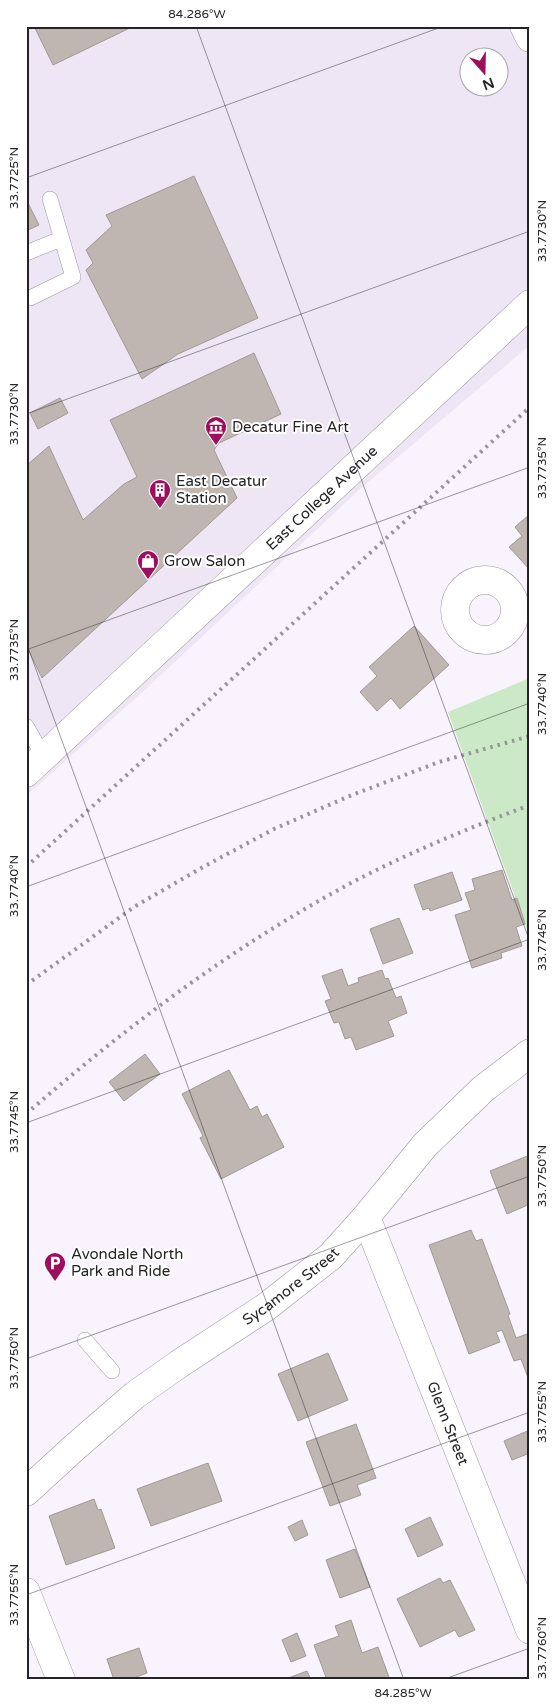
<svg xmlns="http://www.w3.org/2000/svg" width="556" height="1706" viewBox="0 0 556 1706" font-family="'Varela Round',sans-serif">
<rect width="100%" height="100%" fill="#f8f3fc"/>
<!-- built -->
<path fill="#eee6f5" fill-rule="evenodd" d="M26 26H530V345L359 490 147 688 26 796ZM468 58H498V88H468Z"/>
<!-- green -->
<path fill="#cce9c7" d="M530 678V938L448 712Z"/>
<!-- building -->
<path fill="#bfb6b1" stroke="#a19993" d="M34 26H134L53 65Z
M194 176 258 318 178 354 142 379 86 270 93 263 86 250 112 226 106 215Z
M26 199 39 225 26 231Z
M254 353 281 414 219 443 214 450 237 498 42 678 26 645V466L49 446 83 520 124 484 137 477 110 420Z
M60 398 68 413 38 429 30 413Z
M530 514V570L509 547 522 536 515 527Z
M414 626 449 665 400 709 391 698 377 711 360 692 377 676 369 667Z
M502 870 512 900 517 898 525 924 516 927 522 946 501 953 502 958 472 968 455 915 471 910 465 893 475 890 472 879Z
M452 872 462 900 430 911 429 908 423 910 414 885Z
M399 918 413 953 383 964 370 929Z
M342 969 348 986 359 982 358 978 382 970 385 979 388 978 396 998 401 996 407 1013 388 1021 394 1036 356 1050 351 1037 345 1039 339 1022 334 1023 325 1001 331 999 322 976Z
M145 1054 160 1074 124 1101 109 1082Z
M229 1070 250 1110 257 1106 262 1117 267 1114 284 1147 221 1179 200 1138 203 1136 182 1094Z
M530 1155V1204L507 1214 490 1171Z
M471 1230 476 1241 482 1239 510 1314 508 1315 516 1338 530 1333V1383L521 1359 514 1361 502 1330 496 1332 500 1342 469 1354 429 1245Z
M328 1353 348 1400 298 1421 278 1374Z
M356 1424 376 1478 357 1485 361 1495 330 1506 306 1442Z
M530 1430V1453L512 1460 504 1441Z
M208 1463 222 1501 151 1526 137 1489Z
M94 1499 98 1510 101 1509 115 1548 66 1565 49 1516Z
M430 1517 443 1545 418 1557 405 1529Z
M302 1520 308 1535 295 1541 288 1527Z
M355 1549 370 1587 340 1598 326 1560Z
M440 1578 443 1583 450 1580 475 1630 459 1637 455 1630 420 1647 397 1599Z
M351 1620 362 1653 378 1647 390 1680H327L314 1645 339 1636 335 1626Z
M297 1633 306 1656 291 1662 282 1640Z
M139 1648 147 1673 128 1680H114L107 1659Z
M307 1671 311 1680H283Z"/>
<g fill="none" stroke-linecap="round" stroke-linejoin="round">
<!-- lane casing -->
<g stroke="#9c98a0" stroke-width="16">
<path id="lane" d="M26 253 61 239
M30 298 73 277 50 199
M26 726 44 757
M85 1340 112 1371"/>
</g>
<!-- street casing -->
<g stroke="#9c98a0" stroke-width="29">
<g id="street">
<path d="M524 26 530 38"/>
<circle cx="485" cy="610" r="30"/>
<path id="s1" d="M366 1217 530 1630"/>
<path id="s2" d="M26 1492 75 1447 135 1395 179 1364 266 1307 331 1256 366 1217 425 1145 483 1089 530 1053"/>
<path d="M26 1592 61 1680"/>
</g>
</g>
<!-- primary casing -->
<g stroke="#9c98a0" stroke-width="29">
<g id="primary">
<path id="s3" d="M26 773 530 304"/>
</g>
</g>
<!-- lane -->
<use href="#lane" stroke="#fff" stroke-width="15"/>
<!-- street -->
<use href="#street" stroke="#fff" stroke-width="28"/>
<!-- primary -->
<use href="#primary" stroke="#fff" stroke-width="28"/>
<!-- rail -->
<path stroke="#97949a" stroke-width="4" stroke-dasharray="2.5 5" stroke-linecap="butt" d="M26 867 530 407
M26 985 134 907 203 867 274 829 352 795 439 762 530 736
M26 1114C127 1026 235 945 353 882 410 852 469 828 530 805"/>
</g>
<!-- ticks -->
<path fill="none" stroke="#242326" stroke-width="1" stroke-opacity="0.45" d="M196 26 530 942M26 178 444 26M26 414 530 231M26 642 404 1680M26 650 530 467M26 887 530 703M26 1123 530 939M26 1359 530 1176M26 1595 530 1412M442 1680 530 1648"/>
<!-- icons -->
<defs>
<g id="museum-pin" transform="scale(1.125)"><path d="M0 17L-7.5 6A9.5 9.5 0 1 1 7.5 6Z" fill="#9d0f5c" stroke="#fff"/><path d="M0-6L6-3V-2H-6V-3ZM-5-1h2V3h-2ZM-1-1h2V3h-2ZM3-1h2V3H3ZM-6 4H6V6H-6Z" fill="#fff"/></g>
<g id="building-pin" transform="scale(1.125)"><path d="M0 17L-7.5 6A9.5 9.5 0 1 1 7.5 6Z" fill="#9d0f5c" stroke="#fff"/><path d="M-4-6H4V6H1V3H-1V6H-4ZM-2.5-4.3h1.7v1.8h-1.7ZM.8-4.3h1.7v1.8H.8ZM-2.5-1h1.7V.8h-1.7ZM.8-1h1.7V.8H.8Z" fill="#fff"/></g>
<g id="shop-pin" transform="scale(1.125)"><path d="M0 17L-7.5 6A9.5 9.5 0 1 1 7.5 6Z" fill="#9d0f5c" stroke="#fff"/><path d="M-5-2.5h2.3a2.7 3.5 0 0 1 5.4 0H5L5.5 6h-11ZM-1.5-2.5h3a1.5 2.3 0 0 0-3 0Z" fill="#fff"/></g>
<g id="parking-pin" transform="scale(1.125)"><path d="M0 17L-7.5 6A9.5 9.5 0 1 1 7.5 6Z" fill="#9d0f5c" stroke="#fff"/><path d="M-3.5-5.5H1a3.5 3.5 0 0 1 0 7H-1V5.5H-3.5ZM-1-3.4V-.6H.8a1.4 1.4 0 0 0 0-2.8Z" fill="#fff"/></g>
</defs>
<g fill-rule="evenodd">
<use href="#museum-pin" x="216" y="427"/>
<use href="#building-pin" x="160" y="490"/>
<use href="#shop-pin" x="148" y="561"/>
<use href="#parking-pin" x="55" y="1263"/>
</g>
<g text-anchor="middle" stroke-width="4" stroke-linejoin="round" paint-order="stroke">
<!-- poi labels -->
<g font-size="15" fill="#242326" stroke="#fff" text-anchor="start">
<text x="232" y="432">Decatur Fine Art</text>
<text x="176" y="486">East Decatur<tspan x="176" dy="17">Station</tspan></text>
<text x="164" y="566">Grow Salon</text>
<text x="71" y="1259">Avondale North<tspan x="71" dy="17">Park and Ride</tspan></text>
</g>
<!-- street labels -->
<g font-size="15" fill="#242326" stroke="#fff">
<text dy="5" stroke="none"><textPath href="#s3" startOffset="404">East College Avenue</textPath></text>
<text dy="5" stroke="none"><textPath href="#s2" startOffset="336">Sycamore Street</textPath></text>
<text dy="5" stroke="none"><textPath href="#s1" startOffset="222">Glenn Street</textPath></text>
</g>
</g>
<!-- border -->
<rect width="556" height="1706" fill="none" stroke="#ffffff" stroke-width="55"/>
<!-- north arrow -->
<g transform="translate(484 72) rotate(160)"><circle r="24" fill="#ffffff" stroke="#a7a7a8"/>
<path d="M0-4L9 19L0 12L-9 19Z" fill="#9d0f5c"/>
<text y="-8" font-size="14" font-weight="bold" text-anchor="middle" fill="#242326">N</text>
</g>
<rect x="28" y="28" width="500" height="1650" fill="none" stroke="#242326" stroke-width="2"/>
<g font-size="12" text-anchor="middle" fill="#242326">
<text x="197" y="18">84.286°W</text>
<text transform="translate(14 178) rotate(-90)" y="4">33.7725°N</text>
<text transform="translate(542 231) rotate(-90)" y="4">33.7730°N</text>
<text transform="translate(14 414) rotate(-90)" y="4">33.7730°N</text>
<text transform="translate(542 468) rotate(-90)" y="4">33.7735°N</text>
<text transform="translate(14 650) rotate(-90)" y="4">33.7735°N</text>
<text transform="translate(542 704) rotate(-90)" y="4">33.7740°N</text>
<text transform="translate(14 886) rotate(-90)" y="4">33.7740°N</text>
<text transform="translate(542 940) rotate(-90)" y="4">33.7745°N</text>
<text transform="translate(14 1122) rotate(-90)" y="4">33.7745°N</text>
<text transform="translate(542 1176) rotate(-90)" y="4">33.7750°N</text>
<text transform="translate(14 1358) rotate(-90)" y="4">33.7750°N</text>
<text transform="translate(542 1412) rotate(-90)" y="4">33.7755°N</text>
<text transform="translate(14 1595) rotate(-90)" y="4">33.7755°N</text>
<text transform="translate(542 1648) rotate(-90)" y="4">33.7760°N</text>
<text x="403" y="1697">84.285°W</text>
</g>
</svg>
